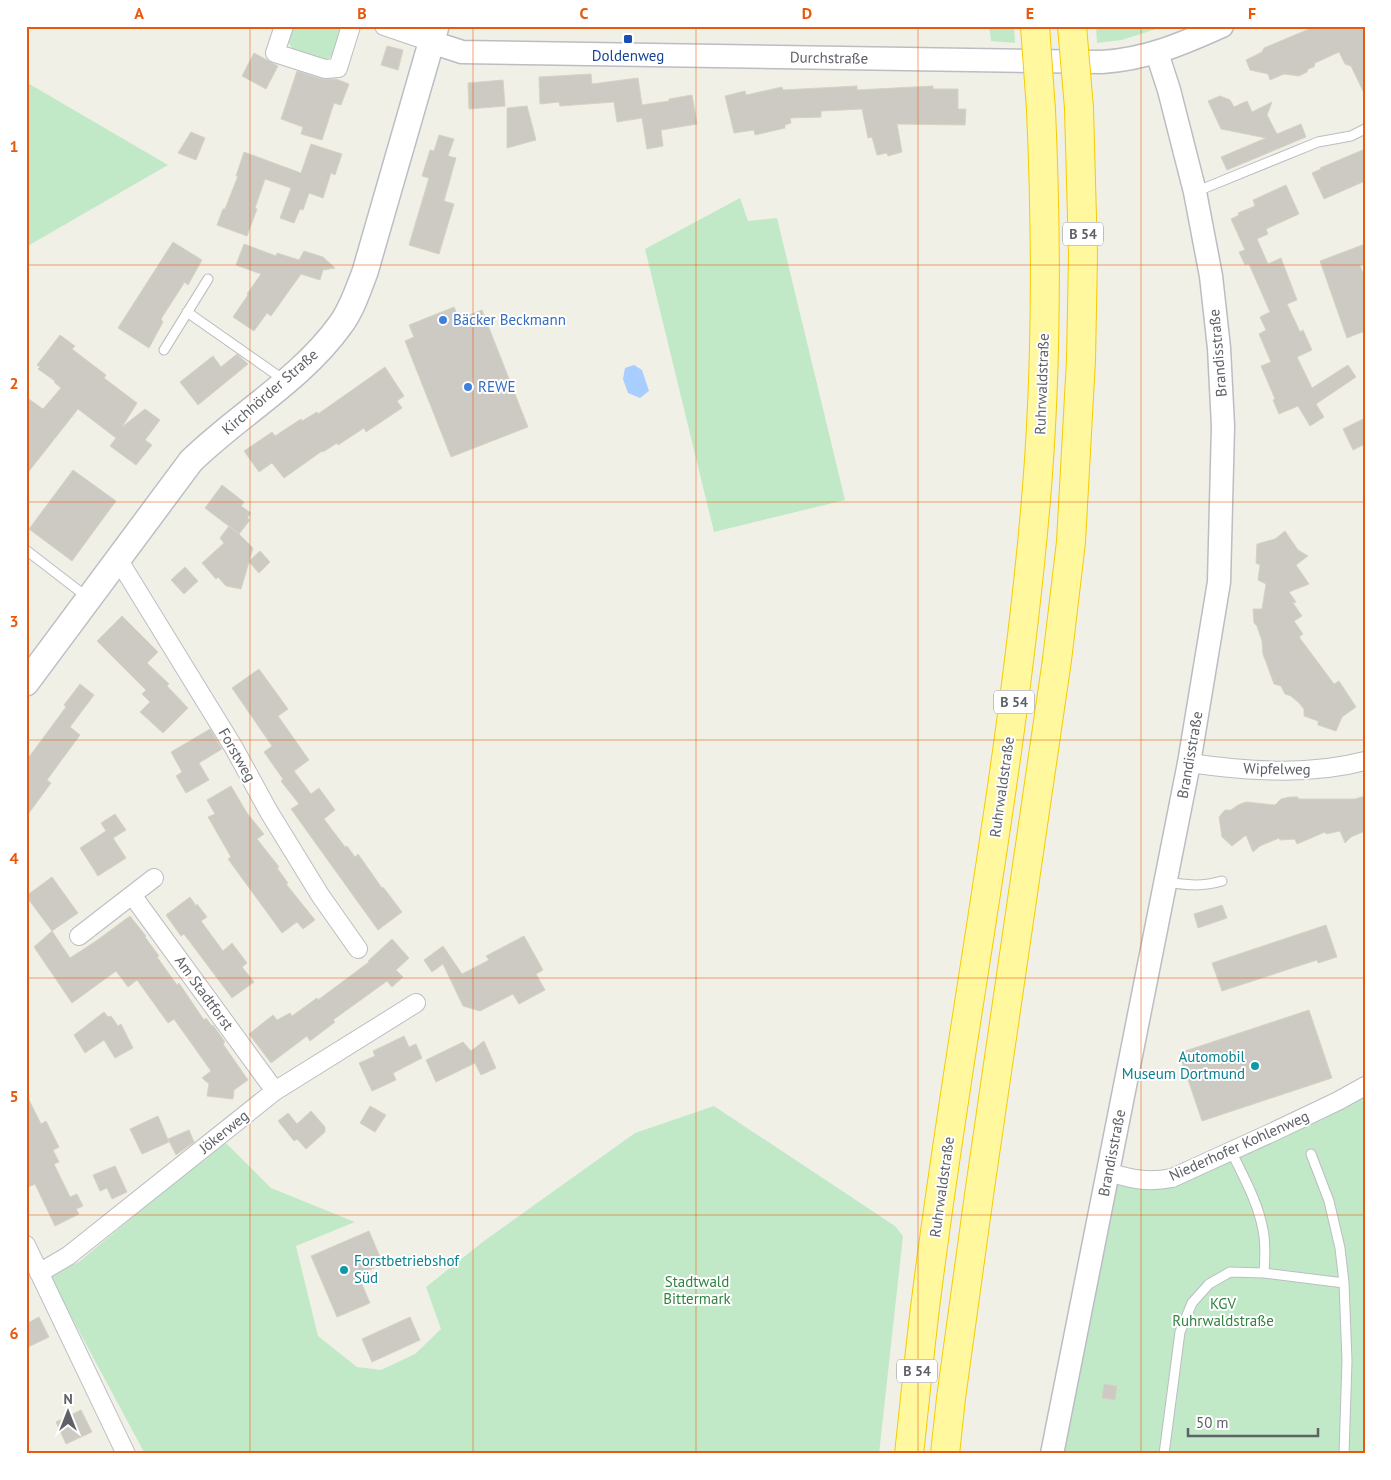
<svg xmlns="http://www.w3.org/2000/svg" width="1391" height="1480" viewBox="0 0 1391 1480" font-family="'PT Sans',sans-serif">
<rect width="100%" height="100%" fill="#f1f0e6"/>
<!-- green -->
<path fill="#c2e9c7" d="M291 26H342C339 38 337 61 320 61 312 61 301 54 293 51L288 41Z
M989 26H1014L1015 43 991 41Z
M1096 26H1165L1122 40 1097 43Z
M26 82 168 165 26 247Z
M740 198 748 221 777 218 845 500 714 532 645 249Z
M1365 1086V1454H1052L1108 1172 1154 1181Z
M714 1106 895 1226 903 1236 879 1454H145L50 1277 80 1261 224 1141 271 1188 355 1222 296 1246 318 1336 357 1367 381 1370 415 1354 441 1329 426 1287 484 1241 635 1133Z"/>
<!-- water -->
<path fill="#a8cdff" d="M634 365 642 370 649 391 640 398 628 393 623 379 625 368Z"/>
<!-- building -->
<path fill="#cccac3" stroke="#d6d3c4" d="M1316 26H1365V95L1351 66 1345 64 1339 52 1315 63 1314 67 1308 69 1307 72 1299 76 1284 74 1270 80 1268 74 1250 70 1246 60 1262 52 1264 48Z
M387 46 403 50 398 70 381 65Z
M254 53 278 66 266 89 242 76Z
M297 71 322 79H336L349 84 341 105 334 103 322 140 301 134 303 127 281 119Z
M591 74 592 84 638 78 642 105 669 101V99L692 95 697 124 661 130 663 146 647 149 642 118 617 122 614 102 560 106 559 102 540 104 539 77Z
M503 80 505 106 469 109 468 83Z
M857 86V90L933 86V89H958V109H966L965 125 897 124 902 152 888 156 887 153 877 155 872 137 868 138 862 109 821 111V117L790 118 791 123 785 125V128L755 135 754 130 734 133 725 96 745 91 746 95 782 87 783 90Z
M1220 96 1230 100 1234 107 1247 101 1252 112 1272 102 1267 115 1277 134 1301 124 1306 137 1227 170 1221 157 1266 138 1221 129 1208 101Z
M527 106 536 140 507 148V108Z
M191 132 205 138 196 160 178 153Z
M439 135 454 139 448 156 456 158 444 201 454 204 439 254 409 245 429 178 422 176 430 150 434 151Z
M311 144 342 154 335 175 331 173 323 198 309 193 303 210 300 209 294 223 280 218 291 188 265 179 255 208 257 209 247 236 217 225 223 209H225L238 176H236L244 152 301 173Z
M1365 149V181L1324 199 1312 173 1321 169 1320 168Z
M1286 185 1299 214 1266 229 1268 234 1257 239 1268 264 1281 258 1297 300 1287 304 1300 332 1303 330 1312 350 1297 357 1312 388 1348 365 1356 377 1316 404 1324 417 1310 426 1298 406 1279 414 1273 400 1275 399 1261 366 1271 362 1259 334 1266 330 1260 317 1270 312 1249 264 1245 265 1239 252 1245 250 1231 219 1239 215 1238 213 1255 206 1253 200Z
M173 242 202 260 188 285 183 281 184 283 161 319 163 322 149 348 118 328Z
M244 244 276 256 277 253 299 260 304 251 323 257 335 268 323 270 320 280 301 274 271 316 267 313 254 331 233 317 248 295 247 294 261 274 236 265Z
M1365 244V264L1360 265 1365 279V331L1347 338 1320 261Z
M454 307 459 319 482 310 528 427 451 457 405 341 414 337 409 325Z
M60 335 75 346 72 349 106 375 104 378 137 403 122 427 145 409 160 420 145 440 152 445 136 465 110 446 116 438 78 409 26 475V397L43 409 61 388 54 382 55 381 38 369 40 367 37 365Z
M237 354 248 364 198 405 180 382 213 356 221 367Z
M385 367 404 396 397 401 402 408 366 432 364 428 338 445 337 443 323 452 322 451 284 478 272 463 259 472 244 451 272 432 275 436 301 419 302 421 317 412 318 414Z
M1365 418V444L1353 450 1343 429Z
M73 470 116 501 72 561 29 529Z
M222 485 244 502 241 506 251 513 247 518 250 520 239 534 205 508Z
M229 526 240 535 253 548 249 561 260 551 270 562 259 573 249 562 241 589 226 586 218 577 216 579 202 563 224 543 220 538Z
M1285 531 1298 550 1308 556 1296 565 1309 584 1289 592 1296 602 1293 603 1302 616 1294 621 1303 634 1299 637 1334 684 1339 681 1356 707 1342 717 1336 731 1318 725V721L1304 716V709L1299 703 1291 696 1285 694 1281 686 1274 684 1263 654 1262 641 1257 626 1254 623 1253 609H1262L1266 584 1258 580 1260 565 1256 563 1257 544 1275 539Z
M185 567 198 581 184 594 171 580Z
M122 616 158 652 147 663 169 684 167 686 188 708 163 733 140 712 150 702 142 694 146 690 97 641Z
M259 669 288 709 278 716 309 760 294 771 311 794 319 788 335 810 324 819 345 847 347 846 355 857 358 854 382 888 383 887 402 912 378 930 291 809 299 804 281 781 283 779 264 752 272 746 232 688Z
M80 684 94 695 70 727 80 735 47 780 51 783 26 817V761L66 707 64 705Z
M210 729 222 749 199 763 209 780 186 793 176 776 182 772 171 752Z
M231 786 247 813 264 834 257 839 279 867 277 868 288 883 286 884 315 920 303 929 297 922 282 933 228 859 231 857 208 817 215 814 207 800Z
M1365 796V831L1351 837 1345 843 1340 831 1326 834 1325 832 1297 844 1295 839 1280 840 1279 838 1260 846 1253 852 1246 835 1232 846 1222 837 1219 817 1225 810H1231L1238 805 1246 802 1275 805 1281 799 1290 797H1298V799H1355Z
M115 814 126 830 113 838 126 858 98 876 80 848 106 831 101 823Z
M52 877 78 913 52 931 26 896Z
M190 897 196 906 197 904 207 917 201 921 223 951 232 943 247 963 242 967 254 982 232 998 184 934 181 936 166 915Z
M1222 905 1227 918 1198 928 1194 914Z
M130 916 146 936 145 937 159 956 157 957 177 985 179 983 204 1020 206 1018 212 1026 213 1025 225 1042 223 1044 248 1080 234 1090 233 1099 207 1096 209 1084 202 1078 211 1071 174 1019 168 1023 137 980 128 987 116 971 72 1003 34 947 52 931 70 958 96 941Z
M1326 925 1337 957 1318 963 1317 960 1222 991 1212 963Z
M524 936 543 970 536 974 545 990 519 1004 513 994 480 1011 463 1006 443 964 432 972 424 960 443 946 462 974 489 960 486 956Z
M392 939 409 958 396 970 403 977 392 987 387 981 333 1020 335 1022 310 1041 307 1036 271 1063 249 1034 273 1015 277 1020 290 1013 292 1016 317 998 318 1000 369 962 368 961Z
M1309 1010 1332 1078 1202 1121 1179 1053Z
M104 1012 108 1017 111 1016 118 1026 121 1024 133 1048 115 1058 104 1040 85 1053 74 1035Z
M404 1036 409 1047 416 1044 422 1058 393 1073 396 1080 372 1091 359 1063 375 1056 373 1051Z
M484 1041 496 1068 481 1075 475 1063 436 1082 426 1060 463 1042 471 1051Z
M26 1094 41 1124 46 1121 59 1147 53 1150 59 1162 54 1164 70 1197 77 1194 83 1206 76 1209 79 1214 55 1226 35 1184 26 1188Z
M370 1106 386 1115 375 1132 360 1123Z
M311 1111 325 1127V1132L306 1149 297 1139 294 1141 278 1121 288 1113 297 1124Z
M158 1116 169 1142 142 1154 130 1129Z
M189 1130 194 1142 176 1155 168 1139Z
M115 1166 127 1192 112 1199 107 1188 100 1191 93 1175Z
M369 1231 383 1264 358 1275 370 1303 337 1317 311 1256Z
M39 1317 49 1337 26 1348V1324Z
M410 1317 420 1340 372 1362 362 1339Z
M1104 1384 1117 1386 1115 1400 1102 1398Z
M81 1410 92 1432 66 1444 56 1422Z"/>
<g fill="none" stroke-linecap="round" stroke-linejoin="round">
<!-- service casing -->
<g stroke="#bbbdc2" stroke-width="11">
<path id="service" d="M1195 192 1318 142 1351 136 1365 129
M187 312 284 380
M164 350 208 279
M26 550 87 597
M1166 882C1186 885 1202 887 1222 881
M1231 1151C1243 1176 1258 1202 1263 1230 1266 1244 1265 1259 1264 1273
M1311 1154 1329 1201 1340 1248 1344 1283 1347 1361 1344 1454
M1164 1454 1180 1332 1192 1303 1209 1284 1230 1272 1264 1273 1344 1283"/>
</g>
<!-- minor casing -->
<g stroke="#bbbdc2" stroke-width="20">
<path id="minor" d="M284 26 275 53 325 69 338 68 351 26
M384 26 431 42
M118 559 234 748 269 812 320 895 358 949
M1189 763C1247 771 1308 776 1365 761
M132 895 154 878
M79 936 132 895 275 1091
M1108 1172C1131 1179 1147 1183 1172 1178L1273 1132 1338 1101 1365 1086
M26 1245 126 1454
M39 1273 68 1256 275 1091 416 1003"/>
</g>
<!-- tertiary casing -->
<g stroke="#bbbdc2" stroke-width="25">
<path id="tertiary" d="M431 42 462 52 1102 62C1147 59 1182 44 1222 26
M1052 1454 1189 763 1219 582 1223 426 1219 348 1211 276 1195 192 1169 90 1157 53"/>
</g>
<!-- secondary casing -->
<g stroke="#bbbec4" stroke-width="28">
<path id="secondary" d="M26 683 191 461C239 414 301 380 341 324 352 309 358 290 365 272L436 26"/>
</g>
<!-- trunk casing -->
<g stroke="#f7cb00" stroke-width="30">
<path id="trunk" d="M909 1454C915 1400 920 1346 927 1292 960 1031 1012 773 1035 511 1047 378 1047 244 1041 110
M945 1454 951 1398 980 1188 1057 660 1071 542 1081 360 1083 255 1079 108"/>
</g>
<!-- service -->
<use href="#service" stroke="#fff" stroke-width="9"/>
<!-- minor -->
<use href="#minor" stroke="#fff" stroke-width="18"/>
<!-- tertiary -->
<use href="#tertiary" stroke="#fff" stroke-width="22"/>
<!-- secondary -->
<use href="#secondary" stroke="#fff" stroke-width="25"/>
<!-- trunk -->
<use href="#trunk" stroke="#fff89e" stroke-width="28"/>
<!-- trunk-bridge casing -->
<g stroke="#f7cb00" stroke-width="30" stroke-linecap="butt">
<path id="trunk-bridge" d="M1035 26 1041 110
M1072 26 1079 108"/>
</g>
<!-- trunk-bridge -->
<use href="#trunk-bridge" stroke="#fff89e" stroke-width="28"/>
</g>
<!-- grid -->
<path fill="none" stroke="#e8590c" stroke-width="1" stroke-opacity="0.55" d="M250 26V1454M473 26V1454M696 26V1454M918 26V1454M1141 26V1454M26 265H1365M26 502H1365M26 740H1365M26 978H1365M26 1215H1365"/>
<!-- markers -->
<rect fill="#1a4fb4" stroke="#fff" stroke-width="2" x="623" y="34" width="10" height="10" rx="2.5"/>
<g fill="#3f7fe0" stroke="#fff" stroke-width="2">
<circle cx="443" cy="320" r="5"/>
<circle cx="468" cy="387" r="5"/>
</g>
<g fill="#0f9aa8" stroke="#fff" stroke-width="2">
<circle cx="1255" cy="1066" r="5"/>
<circle cx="344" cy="1270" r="5"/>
</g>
<g text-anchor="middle" stroke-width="4" stroke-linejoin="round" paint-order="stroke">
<!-- shield labels -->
<g fill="#fff" stroke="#8e9095" stroke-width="1">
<rect x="1063" y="222.5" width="40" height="23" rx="4"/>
<rect x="994" y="690.5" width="40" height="23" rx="4"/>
<rect x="897" y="1359.5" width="40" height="23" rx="4"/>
</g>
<g font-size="14" font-weight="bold" fill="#5e6167">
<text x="1083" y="239">B 54</text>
<text x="1014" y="707">B 54</text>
<text x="917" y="1376">B 54</text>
</g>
<!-- transit labels -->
<g font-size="15" fill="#164399" stroke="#fff">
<text x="628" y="61">Doldenweg</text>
</g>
<!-- street labels -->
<g font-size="15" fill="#5e6167" stroke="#fff">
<text transform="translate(829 58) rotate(1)" y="5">Durchstraße</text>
<text transform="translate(1218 353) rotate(-95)" y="5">Brandisstraße</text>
<text transform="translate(1042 384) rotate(-88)" y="5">Ruhrwaldstraße</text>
<text transform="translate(270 392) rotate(-41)" y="5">Kirchhörder Straße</text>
<text transform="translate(237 755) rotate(60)" y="5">Forstweg</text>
<text transform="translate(1190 755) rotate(-80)" y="5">Brandisstraße</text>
<text transform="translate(1277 769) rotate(1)" y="5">Wipfelweg</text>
<text transform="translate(1002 787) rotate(-82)" y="5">Ruhrwaldstraße</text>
<text transform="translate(204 993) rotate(54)" y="5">Am Stadtforst</text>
<text transform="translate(224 1132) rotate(-39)" y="5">Jökerweg</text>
<text transform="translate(1239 1146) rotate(-24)" y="5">Niederhofer Kohlenweg</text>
<text transform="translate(1112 1153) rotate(-79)" y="5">Brandisstraße</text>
<text transform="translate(942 1187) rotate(-82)" y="5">Ruhrwaldstraße</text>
</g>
<!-- shop labels -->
<g font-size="15" fill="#366cbe" stroke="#fff" text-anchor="start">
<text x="453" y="325">Bäcker Beckmann</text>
<text x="478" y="392">REWE</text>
</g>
<!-- culture labels -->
<g font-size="15" fill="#0d838f" stroke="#fff" text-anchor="end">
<text x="1245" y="1062">Automobil<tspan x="1245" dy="17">Museum Dortmund</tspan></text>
<text x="354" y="1266" text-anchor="start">Forstbetriebshof<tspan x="354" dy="17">Süd</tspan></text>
</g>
<!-- park labels -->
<g font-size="15" fill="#308340" stroke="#fff">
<text x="697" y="1287">Stadtwald<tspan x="697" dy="17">Bittermark</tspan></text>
<text x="1223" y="1309">KGV<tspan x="1223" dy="17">Ruhrwaldstraße</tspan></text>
</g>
</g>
<!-- border -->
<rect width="1391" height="1480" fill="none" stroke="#ffffff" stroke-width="55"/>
<!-- north arrow -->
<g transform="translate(68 1412)" stroke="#ffffff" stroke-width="4" paint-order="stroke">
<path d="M0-4L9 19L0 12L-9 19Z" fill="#5e6167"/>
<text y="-8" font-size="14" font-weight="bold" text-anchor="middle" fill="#5e6167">N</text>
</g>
<!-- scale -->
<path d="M1188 1428v8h130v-8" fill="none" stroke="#5e6167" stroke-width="2.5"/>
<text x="1196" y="1428" font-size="15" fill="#5e6167" stroke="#ffffff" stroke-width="4" paint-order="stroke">50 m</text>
<rect x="28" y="28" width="1336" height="1424" fill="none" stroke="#e8590c" stroke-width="2"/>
<g font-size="16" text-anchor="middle" font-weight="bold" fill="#e8590c">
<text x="139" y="19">A</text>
<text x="362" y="19">B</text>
<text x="584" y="19">C</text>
<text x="807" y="19">D</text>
<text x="1030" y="19">E</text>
<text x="1252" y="19">F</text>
<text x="14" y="152">1</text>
<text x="14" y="389">2</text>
<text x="14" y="627">3</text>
<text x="14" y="864">4</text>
<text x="14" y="1102">5</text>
<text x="14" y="1339">6</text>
</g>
</svg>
